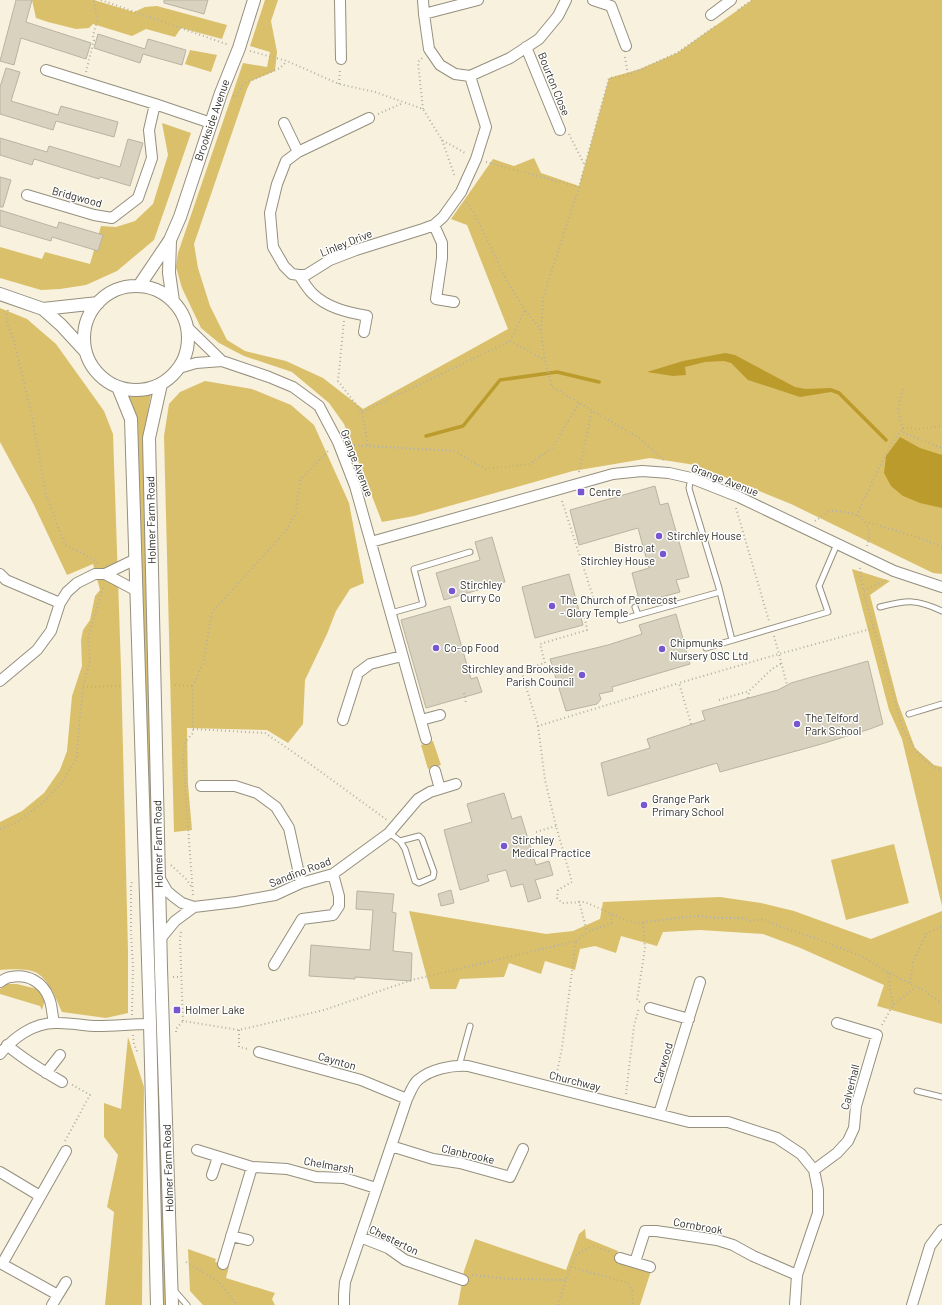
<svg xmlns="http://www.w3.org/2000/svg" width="942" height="1305" viewBox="0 0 942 1305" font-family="Barlow,sans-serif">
<rect width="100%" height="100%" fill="#f7f1de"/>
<!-- green -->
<path fill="#dbc06b" d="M32 0H94L134 12 145 7 157 6 227 25 222 39 181 28 175 37 146 29 132 36 93 24 89 28 76 29 48 22 36 18Z
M265 0H278L271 21 277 52 275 71 251 81 247 89 194 244 198 268 210 306 227 340 245 351 286 361 323 378 363 409 508 329 467 225 451 219 493 159 514 166 534 158 541 173 579 186 609 78 640 69 677 53 752 0H942V574L933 573 791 504 695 465 650 458 573 471 414 516 382 522 344 424 329 403 292 372 244 356 219 343 201 328 182 288 176 267 178 253 243 63 267 67 270 52 250 46Z
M190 50 217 55 211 72 185 64Z
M162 123 191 133 154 240 117 271 86 285 60 289 41 290 0 278V247L42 259 45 252 90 264 101 226 116 227 135 221 153 204 168 155Z
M0 308 27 319 56 344 104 411 113 434 121 668 128 951V1013L106 1018 62 1012C56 999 50 981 37 973 28 968 10 969 0 970V822L22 811 44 793 60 770 67 751 72 696 82 666 81 640 83 630 90 620 95 596 100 590 93 564 67 575 34 505 0 442Z
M205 381 252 389 291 405 314 425 349 503 364 583 350 589 336 611 327 634 305 680 303 724 288 743 267 730 187 728 188 784 192 830 174 832 164 436 169 404 180 392Z
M151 394 145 429 167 1305H161L136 419 132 403 128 397Z
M852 569 890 581 870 595 898 703 915 748 934 765 942 767V906L902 739 889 710Z
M433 741 441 765 428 769 421 745Z
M894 844 909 903 846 920 831 860Z
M720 897 761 903 794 911 871 939 942 911V1024L877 1006 884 985 798 947 763 934 700 930 663 932 657 946 621 936 616 953 595 946 580 949 575 970 545 961 541 974 509 963 504 977 460 979 456 989H430L409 911 546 934 573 931 600 919 603 902Z
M7 984H17L41 990 45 1000 42 1010 40 1006 0 994V989Z
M128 1037 144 1087 142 1305H105L114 1212 107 1207 118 1155 104 1137V1103L121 1109Z
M585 1229 586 1238 618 1251 616 1259 651 1271 640 1305H458L464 1271 475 1239 566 1270 579 1234Z
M188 1249 216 1259 215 1262 229 1266 226 1278 275 1293 272 1299 275 1305H203L190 1291Z"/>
<!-- water -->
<path fill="#bb9b2b" d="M725 353 735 355 795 387 806 389 831 388V392L800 397 748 380 731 363 724 361 705 362 685 367 686 375 673 376 647 372 683 361Z
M900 437 920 448 942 455V508L920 503 903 496 891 486 884 473 886 456Z"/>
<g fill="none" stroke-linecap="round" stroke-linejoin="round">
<!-- stream -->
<path stroke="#bb9b2b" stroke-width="3.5" d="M831 390 839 393 886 440
M426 436 463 426 500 380 557 372 599 382"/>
</g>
<!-- building -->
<path fill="#d8d2bf" stroke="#b9b3a1" d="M16 0H32L26 22 91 43 86 59 21 38 14 65 0 61Z
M164 0H208L204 14 164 3Z
M98 34 145 49 148 39 186 50 182 65 143 54 140 63 94 48Z
M6 68 20 72 11 101 58 115 61 106 118 122 114 137 56 121 53 130 0 114V87Z
M0 138 47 152 49 146 120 167 128 139 143 143 130 186 100 177 99 179 34 159 32 165 0 155Z
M0 177 11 180 3 207H0Z
M0 210 57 228 59 222 103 235 98 251 52 237 51 241 0 226Z
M655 486 660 505 668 503 689 577 676 580 680 592 640 603 632 573 649 568 638 528 579 545 570 510Z
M492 537 505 582 444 600 436 573 480 560 475 542Z
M569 574 583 625 535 638 522 587Z
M450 606 471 679 477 677 482 692 426 708 401 620Z
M676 614 690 664 612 687 613 691 599 694 601 699 597 704 566 711 550 659 608 645 642 634 639 625Z
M868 661 883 724 870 729 818 745 720 772 717 763 608 796 601 763 650 748 647 739 705 720 702 711 778 690 791 683Z
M504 793 512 819 521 816 536 865 549 861 553 875 535 880 541 898 528 902 523 884 511 887 506 870 487 875 489 881 460 890 444 830 472 822 467 804Z
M451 890 454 903 441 906 438 894Z
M357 891 394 894 392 912 396 913 393 951 412 953 411 981 355 977V979L309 976 311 945 370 950 373 910 356 909Z"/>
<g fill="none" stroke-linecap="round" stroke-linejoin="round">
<!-- service casing -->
<g stroke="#958f7e" stroke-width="7">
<path id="service" d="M691 478 689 488 690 492 719 588 732 640
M635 607 638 615
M880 607C908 600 916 599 942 611
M391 613 423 604 414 569 470 552
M620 620 720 592
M706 648 828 612 819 586 837 544
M909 714 942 704
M389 833 400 841 405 849 415 881 419 883 433 877 434 872 422 839 419 836 400 841
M459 1066 470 1026
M917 1091 942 1097
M173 1289 187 1305"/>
</g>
<!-- minor casing -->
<g stroke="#958f7e" stroke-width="12">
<path id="minor" d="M340 0 341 59
M423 0 424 14 429 49 440 65 455 74 470 76 510 58 539 39 558 16 566 0
M593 0 611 6 626 46
M424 14 478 0
M711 15 731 0
M526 47 560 130
M46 70 155 104 211 123
M369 118 298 152 286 161 277 184 270 213 273 247 284 266 292 274 299 275H306L330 260 356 250 423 229 434 225 443 217 461 192 476 159 486 127 470 76
M284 123 298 152
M27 195 94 215 112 218 138 198 152 158 149 130 155 104
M434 225 442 243V258L436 299 454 302
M299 275C303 281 307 288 312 293 327 308 347 312 367 316L364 332
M187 327 222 361
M179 368 196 363 222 361 269 377 293 387 319 406 338 442 355 486 426 739
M371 542 613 474 642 471 669 473 691 478 739 497 894 571 942 587
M0 574 6 580 60 603
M105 574 137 591
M0 681 37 650 51 631 60 603 67 592 77 583 95 574H105L136 559
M343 720 358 673 370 664 402 656
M421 720 440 715
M435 771 440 789
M201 786H235L257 793 276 807 289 828 301 883
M159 877 167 891 174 897 182 903 194 907 236 902 275 895 301 883 333 874 363 852 389 833 418 799 430 792 456 784
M161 938 175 921 194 907
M274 965 302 919 333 915 339 906V896L333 874
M0 982C3 980 8 977 11 977 28 974 43 982 49 998 52 1004 52 1015 54 1022
M650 1008 689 1019
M7 1045C23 1059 43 1071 62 1082
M259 1052 361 1080 407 1099
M0 1054C13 1038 33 1023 55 1023 69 1022 84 1026 98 1026 115 1026 133 1024 150 1024
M46 1073 60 1055
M659 1114 700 982
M391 1146 433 1159 460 1163 510 1177 523 1149
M197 1150 252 1167 287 1169 316 1177 344 1178 376 1188
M814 1170 837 1153 848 1141 854 1128 856 1106 877 1035 837 1023
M0 1172 40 1196
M212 1175 218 1157
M231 1236 248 1240
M360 1237 388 1248 405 1260 463 1280
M620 1258 650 1267
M635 1262 645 1231H656L717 1240 733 1245 753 1256 797 1275
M223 1264 252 1167
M66 1282 58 1295 2 1264 66 1151
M52 1305 58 1295
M344 1305V1295L345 1282 407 1099C410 1093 413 1084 418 1080 431 1069 451 1065 468 1066L689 1122H728L777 1138 801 1154 814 1170 818 1190V1213L797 1275 795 1305
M912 1305 930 1246 942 1230"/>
</g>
<!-- tertiary casing -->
<g stroke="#958f7e" stroke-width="14">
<path id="tertiary" d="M170 240 169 273 173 301
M139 286 170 240 180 217 221 93 239 48 254 0
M84 338a52 52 0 1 1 104 0a52 52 0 1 1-104 0Z
M0 294 43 309 61 325 85 351
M43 309 98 303
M161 384 149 438 161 968 172 1305
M118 387 131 419 150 1024 157 1305"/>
</g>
<!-- path -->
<path stroke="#b4b0a1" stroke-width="2" stroke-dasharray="1 3" stroke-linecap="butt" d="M101 0 229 45
M738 10 752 0
M250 51 287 61 339 84 375 92 423 109 442 140 467 154
M625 57 628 75
M422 58 418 62 423 109
M86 72 94 40 93 36 97 21 94 0
M339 84 340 69
M233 96 236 97 243 84 280 68 287 61
M378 114 403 103
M569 134 585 166
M442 140 455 177
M486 162 579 187
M466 202 473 211 508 283 525 310 541 330 545 360 552 387 639 438 666 462
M8 310 6 320 14 341 32 416 46 495 65 545 86 555 98 563
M344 321 338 381 362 412 368 446
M541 330 543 298 579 187 609 78 628 75 677 53 717 25
M510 341 525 310
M903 389 898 410 904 433 942 448
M362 412 510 341 545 360
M903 428 920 429 942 426
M350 445 454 451 485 469 530 464 552 448 579 403
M579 472 592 410
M562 501 597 609 584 613 587 630 540 644 545 663 521 670 538 726 679 683
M736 508 769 621
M857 516 863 501 891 444 903 428
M815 521C820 518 826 513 831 511 835 510 840 512 844 512 863 514 874 527 867 546
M865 522 875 524 925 540 942 547
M860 568 863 591 886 580
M874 628 903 729 918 754 933 767 942 771
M774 636 779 654 874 628 863 591
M175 685 193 686
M83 687 120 686
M464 693 466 703
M748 698 749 691 772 669 782 663
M719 700 749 691
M691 724 679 683 779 654 787 685
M538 726 545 780 556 826 572 882 558 890 557 898 562 903 585 902 628 921 636 923 697 916 720 918H741L750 921 763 919 781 927 815 938 863 957 887 972 923 990 942 1003
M193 729 265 733 306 761 387 820
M0 829 16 823 42 803 61 784 77 758 78 735 83 687 90 660 88 637 104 585
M536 832 556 826
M171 865 186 879 191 886
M193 895 183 757 185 742 193 733V686L203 663 212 612 286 531 296 512 300 480 329 450
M579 901 587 932
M181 932 180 939 183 1021 239 1030 324 1010 412 980 576 941 562 1048 556 1077
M576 941 587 932 612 923 611 915
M888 973 893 1005
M173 977H181
M910 983 913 962 926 934 942 926
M640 1002 637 1000 645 948 643 922
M132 1015 133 967 131 933V884L133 880
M882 1025 893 1005 916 987
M239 1030V1047L248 1049
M176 1032V1029L183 1021
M133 1035 134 1044 138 1054
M626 1094 634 1026 639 1008
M65 1141 90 1095 71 1084
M186 1262 218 1281 237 1305
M571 1267C576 1252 580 1252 593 1246L611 1252
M472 1275 509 1279 566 1280 571 1267 628 1283 632 1291 633 1305
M558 1305 566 1280"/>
<!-- service -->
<use href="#service" stroke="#fff" stroke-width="5"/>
<!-- minor -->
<use href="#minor" stroke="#fff" stroke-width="10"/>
<!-- tertiary -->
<use href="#tertiary" stroke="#fff" stroke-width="12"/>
</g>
<!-- markers -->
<g fill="#7856d0" stroke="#fefefe" stroke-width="1.5">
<rect x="577" y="488" width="8" height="8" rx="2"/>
<circle cx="659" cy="536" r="4"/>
<circle cx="663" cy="554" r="4"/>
<circle cx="452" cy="591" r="4"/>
<circle cx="552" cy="606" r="4"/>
<circle cx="436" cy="648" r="4"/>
<circle cx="662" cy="649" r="4"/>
<circle cx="582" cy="675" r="4"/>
<circle cx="797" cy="724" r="4"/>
<circle cx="644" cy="805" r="4"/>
<circle cx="504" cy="846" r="4"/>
<rect x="173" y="1006" width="8" height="8" rx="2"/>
</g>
<g text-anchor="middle" stroke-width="3" stroke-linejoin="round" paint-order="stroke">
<!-- street labels -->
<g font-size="11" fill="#2e2c25" stroke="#fefefe">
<text transform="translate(554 84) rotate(68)" y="4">Bourton Close</text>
<text transform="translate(212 120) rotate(-71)" y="4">Brookside Avenue</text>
<text transform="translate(77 197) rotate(15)" y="4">Bridgwood</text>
<text transform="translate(346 243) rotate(-22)" y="4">Linley Drive</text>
<text transform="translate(357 463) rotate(69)" y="4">Grange Avenue</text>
<text transform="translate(725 480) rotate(21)" y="4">Grange Avenue</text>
<text transform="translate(151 520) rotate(-91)" y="4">Holmer Farm Road</text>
<text transform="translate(158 844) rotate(-91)" y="4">Holmer Farm Road</text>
<text transform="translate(300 872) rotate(-21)" y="4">Sandino Road</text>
<text transform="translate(337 1061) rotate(16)" y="4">Caynton</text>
<text transform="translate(663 1063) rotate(-73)" y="4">Carwood</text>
<text transform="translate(575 1081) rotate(14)" y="4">Churchway</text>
<text transform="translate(850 1087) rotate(-76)" y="4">Calverhall</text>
<text transform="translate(468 1154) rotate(13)" y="4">Clanbrooke</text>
<text transform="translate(329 1165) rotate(10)" y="4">Chelmarsh</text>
<text transform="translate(168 1168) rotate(-92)" y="4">Holmer Farm Road</text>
<text transform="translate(698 1226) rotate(10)" y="4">Cornbrook</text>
<text transform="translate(394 1240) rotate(26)" y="4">Chesterton</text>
</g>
<!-- poi labels -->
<g font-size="11" fill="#2e2c25" stroke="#fefefe" text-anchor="start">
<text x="589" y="496">Centre</text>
<text x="667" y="540">Stirchley House</text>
<text x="655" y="552" text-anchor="end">Bistro at<tspan x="655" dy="13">Stirchley House</tspan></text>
<text x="460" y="589">Stirchley<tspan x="460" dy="13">Curry Co</tspan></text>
<text x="560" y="604">The Church of Pentecost<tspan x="560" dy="13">- Glory Temple</tspan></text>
<text x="670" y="647">Chipmunks<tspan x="670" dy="13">Nursery OSC Ltd</tspan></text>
<text x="444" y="652">Co-op Food</text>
<text x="574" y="673" text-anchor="end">Stirchley and Brookside<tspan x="574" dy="13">Parish Council</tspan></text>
<text x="805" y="722">The Telford<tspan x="805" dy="13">Park School</tspan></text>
<text x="652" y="803">Grange Park<tspan x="652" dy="13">Primary School</tspan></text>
<text x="512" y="844">Stirchley<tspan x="512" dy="13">Medical Practice</tspan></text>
<text x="185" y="1014">Holmer Lake</text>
</g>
</g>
</svg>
